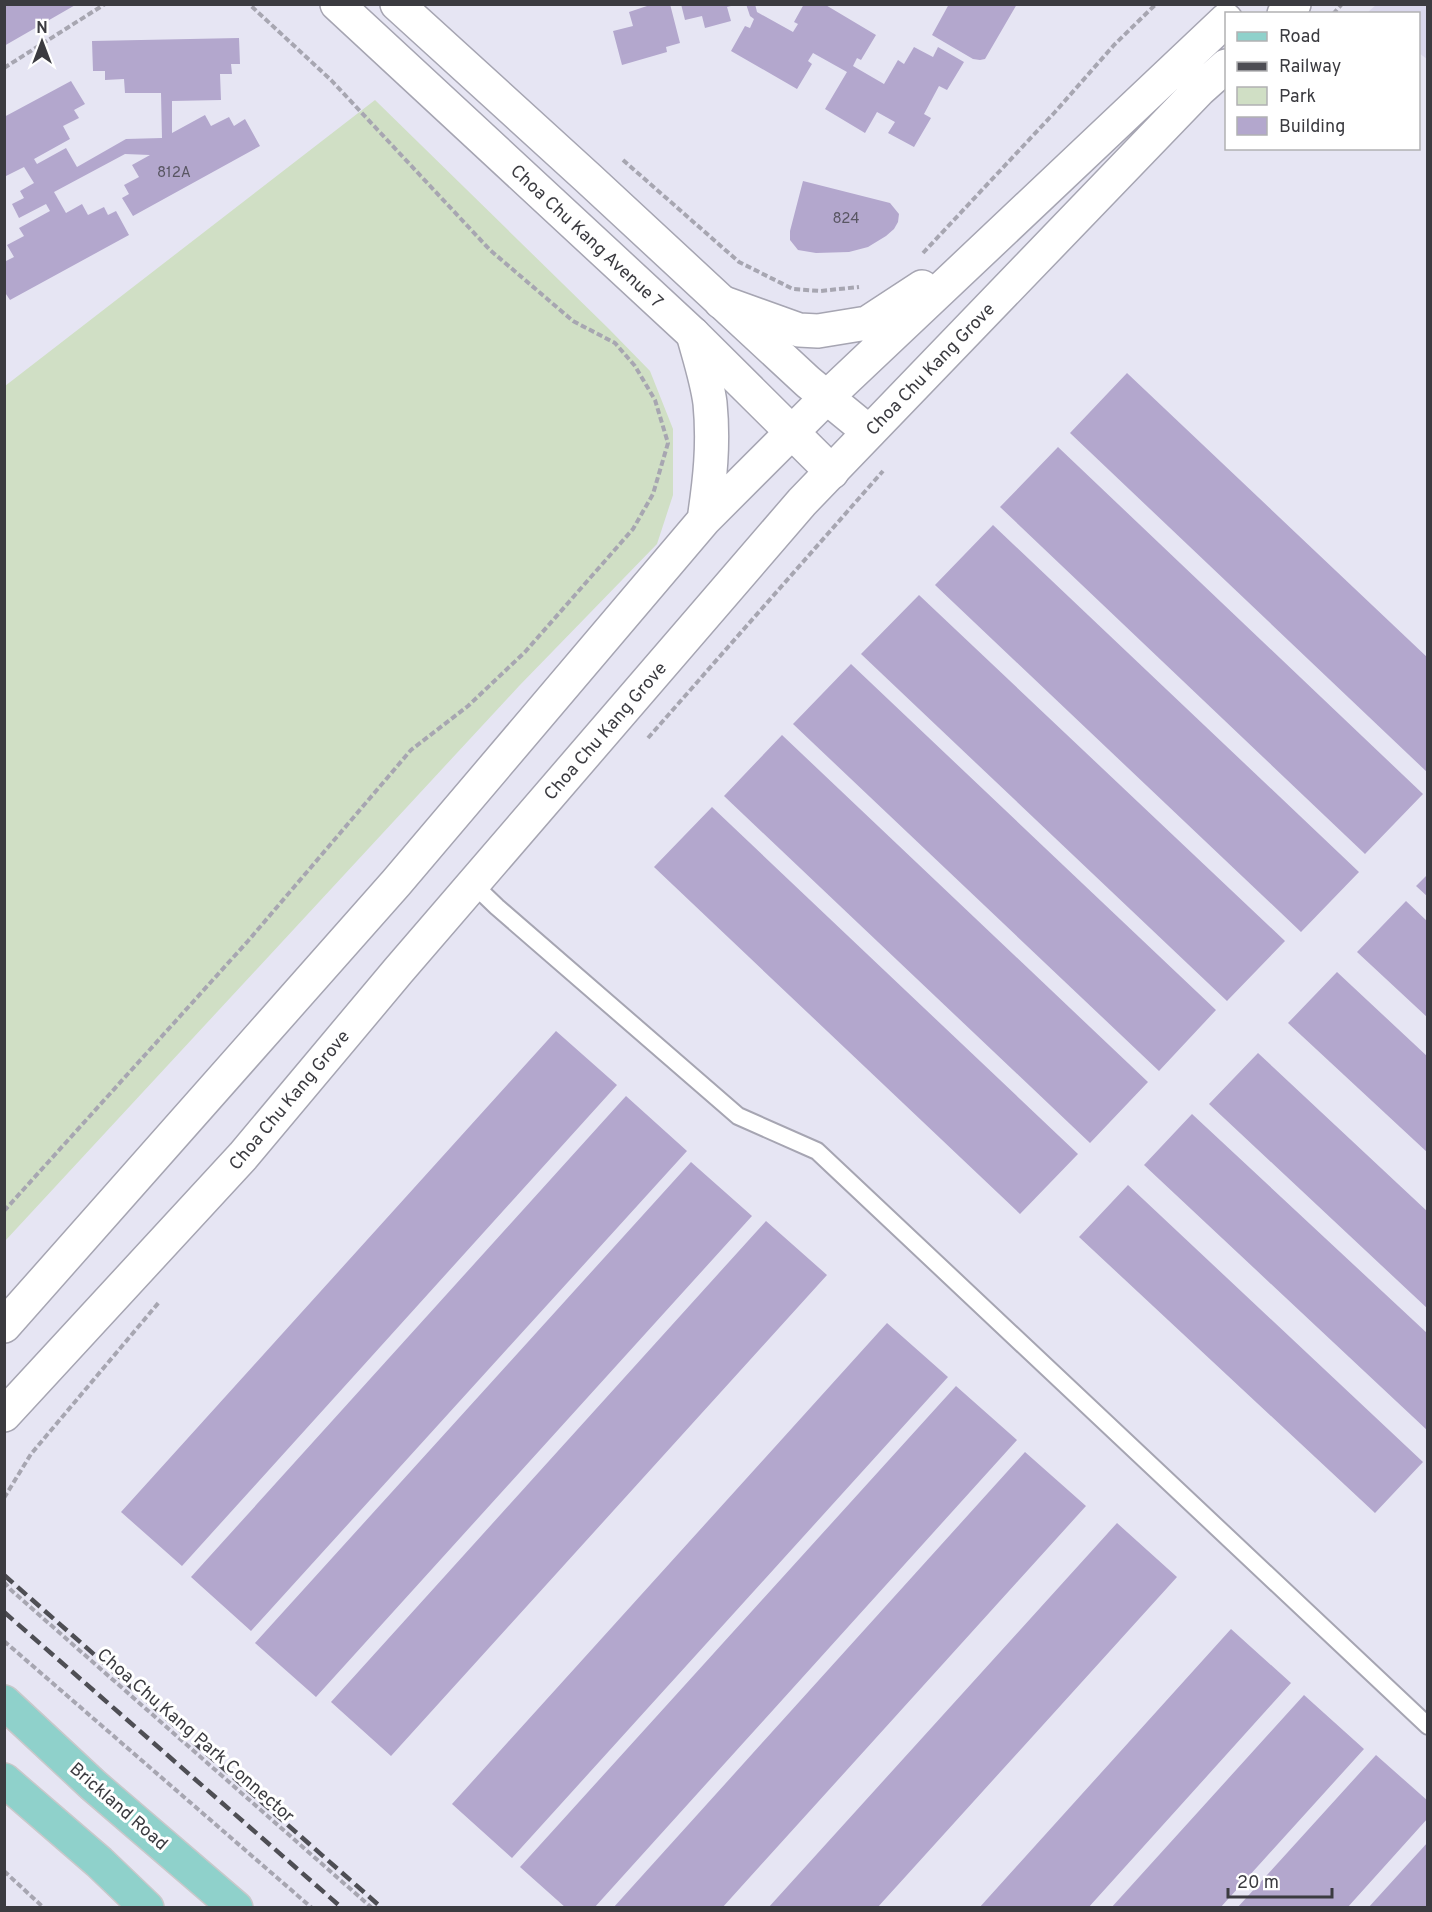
<svg xmlns="http://www.w3.org/2000/svg" width="1432" height="1912" viewBox="0 0 1432 1912" font-family="Overpass,sans-serif">
<rect width="100%" height="100%" fill="#e6e5f3"/>
<!-- built -->
<path fill="#d9d7ec" d="M1376 5H1427V59L1419 53 1418 14 1367 13Z"/>
<!-- green -->
<path fill="#d0dfc5" d="M375 100 609 329 650 371 673 429V495L657 544 519 686 5 1241V386Z"/>
<!-- building -->
<path fill="#b3a7cd" d="M4 4H77L4 46Z
M653 4H670L680 43 666 47 667 52 622 65 613 31 633 26 629 12Z
M681 4H735V5L727 7 731 21 705 28 702 16 685 20Z
M746 4H755L757 12 793 32 798 24 794 22 804 4H824L876 35 861 60 857 58 853 66 884 84 898 60 904 64 914 47 933 57 938 47 964 62 947 90 939 86 924 114 931 118 914 147 888 133 895 122 877 112 865 133 825 109 847 72 813 53 808 61 812 64 797 89 731 51 745 26 750 28 754 19 750 16Z
M949 4H1017L985 59 980 60 973 59 932 35Z
M239 38 240 64H231L232 74H220L221 100 172 101V133L205 115 211 126 229 117 234 126 245 119 260 146 133 216 122 198 129 194 124 185 139 177 132 165 150 155 125 154 54 192 66 213 82 204 88 215 104 207 108 215 116 211 129 235 10 300 4 291V262L14 257 7 245 24 236 19 228 50 211 46 204 19 218 12 204 24 198 20 191 34 183 24 167 4 177V117L71 81 85 104 74 110 79 118 63 126 70 139 34 159 37 164 66 148 77 167 126 139 162 138 161 93H125L124 79 105 80V71H93L92 41Z
M803 181 890 203 899 214 898 222 894 229 886 236 868 247 849 252 816 253 798 250 790 240V231Z
M1127 373 1428 658V773L1070 433Z
M1058 447 1423 794 1365 854 1000 507Z
M993 525 1359 872 1301 932 935 585Z
M919 595 1285 941 1227 1001 861 654Z
M851 664 1216 1010 1159 1071 793 724Z
M782 735 1148 1082 1090 1143 724 796Z
M712 807 1078 1154 1020 1214 654 867Z
M1428 874V897L1416 886Z
M1406 901 1428 922V1018L1357 952Z
M1337 972 1428 1057V1153L1288 1023Z
M556 1031 617 1085 182 1566 121 1512Z
M1258 1053 1428 1212V1309L1209 1104Z
M626 1096 687 1151 251 1631 191 1577Z
M1192 1114 1428 1334V1431L1144 1165Z
M691 1162 752 1216 316 1697 255 1643Z
M1128 1185 1423 1462 1375 1513 1079 1237Z
M766 1221 827 1275 391 1756 331 1702Z
M887 1323 948 1377 512 1858 452 1804Z
M956 1386 1017 1440 594 1908H566L520 1867Z
M1025 1452 1086 1506 722 1908H613Z
M1117 1523 1177 1577 877 1908H768Z
M1231 1629 1291 1683 1088 1908H979Z
M1304 1695 1364 1749 1220 1908H1111Z
M1376 1755 1428 1801V1818L1347 1908H1237Z
M1428 1842V1908H1368Z"/>
<g fill="none" stroke-linecap="round" stroke-linejoin="round">
<!-- service casing -->
<g stroke="#a6a5b2" stroke-width="20">
<path id="service" d="M473 884 497 907 738 1116 817 1151 1428 1726"/>
</g>
<!-- minor casing -->
<g stroke="#a6a5b2" stroke-width="36">
<path id="minor" d="M337 4 693 334 832 472
M397 4 588 178 808 382 869 432"/>
</g>
<!-- tertiary casing -->
<g stroke="#a6a5b2" stroke-width="36">
<path id="tertiary" d="M1284 14 1294 4
M721 302 799 330 818 331 867 323 922 287
M693 334C699 356 707 380 710 403 714 444 710 480 704 520
M4 1326 396 883 704 520 827 397 1226 20
M4 1415 243 1156 398 971 802 502 1199 90 1226 66"/>
</g>
<!-- primary casing -->
<g stroke="#c8c8ca" stroke-width="36">
<path id="primary" d="M4 1702 93 1785 236 1908
M4 1780 99 1862 147 1908"/>
</g>
<!-- path -->
<path stroke="#a7a6b1" stroke-width="4" stroke-dasharray="6 3" stroke-linecap="butt" d="M1333 14 1342 4
M4 68 105 4
M623 160 739 262 793 289 820 291 859 287
M923 253 1055 112 1114 45 1156 4
M648 738 883 471
M4 1211 248 941 411 750 468 706 525 652 633 529 653 494 668 443 655 400 635 366 615 343 573 321 490 250 331 80 249 4
M4 1498 31 1454 160 1301
M4 1582 11 1590 372 1908
M4 1641 312 1908
M4 1871 44 1908"/>
<!-- service -->
<use href="#service" stroke="#fff" stroke-width="16"/>
<!-- minor -->
<use href="#minor" stroke="#fff" stroke-width="33"/>
<!-- tertiary -->
<use href="#tertiary" stroke="#fff" stroke-width="33"/>
<!-- primary -->
<use href="#primary" stroke="#8fd1cb" stroke-width="33"/>
<!-- rail -->
<path stroke="#4e4e54" stroke-width="4.5" stroke-dasharray="12 6" stroke-linecap="butt" d="M4 1575 382 1908
M4 1612 342 1908"/>
</g>
<g text-anchor="middle" stroke-width="6" stroke-linejoin="round" paint-order="stroke">
<!-- number labels -->
<g font-size="15" fill="#595663">
<text x="174" y="177">812A</text>
<text x="846" y="223">824</text>
</g>
<!-- street labels -->
<g font-size="18" fill="#3b3b40" stroke="#fff">
<text transform="translate(587 236) rotate(43)" y="6">Choa Chu Kang Avenue 7</text>
<text transform="translate(930 369) rotate(-46)" y="6">Choa Chu Kang Grove</text>
<text transform="translate(605 731) rotate(-49)" y="6">Choa Chu Kang Grove</text>
<text transform="translate(289 1100) rotate(-50)" y="6">Choa Chu Kang Grove</text>
<text transform="translate(196 1735) rotate(41)" y="6">Choa Chu Kang Park Connector</text>
<text transform="translate(119 1806) rotate(41)" y="6">Brickland Road</text>
</g>
</g>
<!-- border -->
<rect width="1432" height="1912" fill="none" stroke="#3b3b40" stroke-width="12"/>
<!-- legend -->
<rect x="1225" y="12" width="195" height="138" fill="#ffffff" stroke="#b1b1b3" stroke-width="1.5"/>
<rect x="1237" y="32" width="30" height="9" fill="#8fd1cb" stroke="#b1b1b3" stroke-width="1.5"/>
<text x="1279" y="42" font-size="18" fill="#3b3b40">Road</text>
<rect x="1237" y="62" width="30" height="9" fill="#4e4e54" stroke="#b1b1b3" stroke-width="1.5"/>
<text x="1279" y="72" font-size="18" fill="#3b3b40">Railway</text>
<rect x="1237" y="87" width="30" height="18" fill="#d0dfc5" stroke="#b1b1b3" stroke-width="1.5"/>
<text x="1279" y="102" font-size="18" fill="#3b3b40">Park</text>
<rect x="1237" y="117" width="30" height="18" fill="#b3a7cd" stroke="#b1b1b3" stroke-width="1.5"/>
<text x="1279" y="132" font-size="18" fill="#3b3b40">Building</text>
<!-- north arrow -->
<g transform="translate(42 42)" stroke="#ffffff" stroke-width="4.5" paint-order="stroke">
<path d="M0-4.5L10 22L0 15L-10 22Z" fill="#3b3b40"/>
<text y="-9" font-size="16" font-weight="bold" text-anchor="middle" fill="#3b3b40">N</text>
</g>
<!-- scale -->
<path d="M1228 1888v9h104v-9" fill="none" stroke="#3b3b40" stroke-width="3"/>
<text x="1237" y="1888" font-size="18" fill="#3b3b40" stroke="#ffffff" stroke-width="4.5" paint-order="stroke">20 m</text>
</svg>
